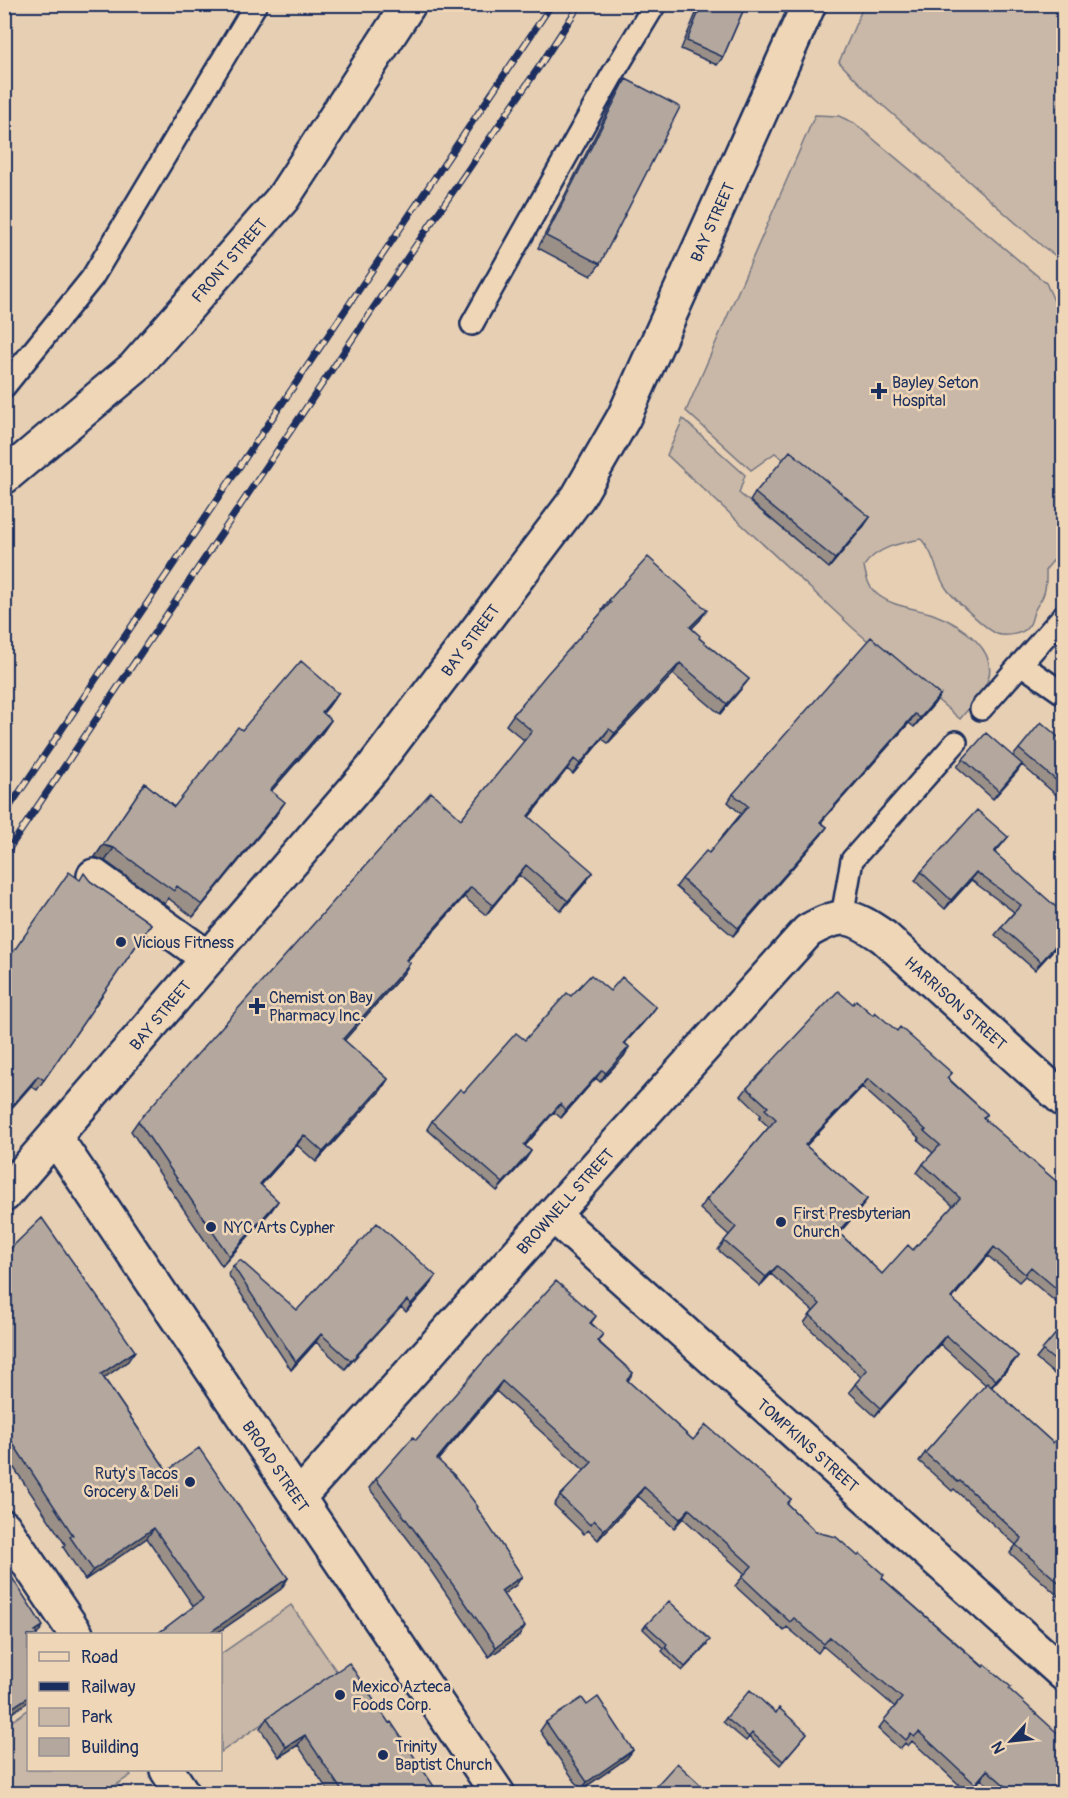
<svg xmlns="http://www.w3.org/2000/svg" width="1068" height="1798" viewBox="0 0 1068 1798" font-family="Pangolin,sans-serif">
<rect width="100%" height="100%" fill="#e7cfb3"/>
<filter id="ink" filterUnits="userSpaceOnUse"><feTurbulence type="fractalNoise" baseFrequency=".0167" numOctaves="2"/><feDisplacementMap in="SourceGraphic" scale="12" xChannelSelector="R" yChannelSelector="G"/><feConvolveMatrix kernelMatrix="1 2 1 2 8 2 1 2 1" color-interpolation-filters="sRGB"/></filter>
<g filter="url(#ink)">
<!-- green -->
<path fill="#c9b8a7" stroke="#727482" stroke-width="1.5" d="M864 5H1063V261L1042 246 870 94 839 62Z
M815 115 839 116 854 123 1046 283 1063 321V549L1046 569C1046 578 1047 587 1043 596 1041 601 1036 606 1034 612 1031 619 1033 622 1027 628 1022 634 1005 637 997 634 987 630 952 597 946 588 935 572 935 554 921 539 900 543 877 547 864 566 866 576 868 587 877 594 892 607 916 608 933 614 960 624 1004 652 985 686 979 698 968 709 960 719L854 629 667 455 683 419 745 475 739 493 829 567 784 460 775 453 751 470 686 411Z
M291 1605 337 1672 221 1752V1654Z
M28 1710V1770H127L131 1775 104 1793H5V1726Z"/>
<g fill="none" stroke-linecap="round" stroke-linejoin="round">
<!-- service casing -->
<g stroke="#1b2f5e" stroke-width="26">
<path id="service" d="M472 324 611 77 655 4
M4 387 92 278 256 4
M1021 664 1064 694
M981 709 1064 615
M842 917 852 860 956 742"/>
</g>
<!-- minor casing -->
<g stroke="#1b2f5e" stroke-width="38">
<path id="minor" d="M94 876 208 958
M553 1215 1064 1674
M298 1498 808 931C843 911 852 915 884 937L1064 1100
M4 1527 76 1634
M167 1770 183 1794"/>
</g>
<!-- tertiary casing -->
<g stroke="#1b2f5e" stroke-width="38">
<path id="tertiary" d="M4 477 134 368 283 198 409 4
M55 1137 498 1794"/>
</g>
<!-- secondary casing -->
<g stroke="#1b2f5e" stroke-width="38">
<path id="secondary" d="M4 1195 372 769 578 497 624 417 809 4"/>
</g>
<!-- service -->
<use href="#service" stroke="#efd6b7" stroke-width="21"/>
<!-- minor -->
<use href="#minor" stroke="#efd6b7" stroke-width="33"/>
<!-- tertiary -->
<use href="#tertiary" stroke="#efd6b7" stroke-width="33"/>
<!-- secondary -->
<use href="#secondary" stroke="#efd6b7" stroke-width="33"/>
<!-- rail casing -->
<g stroke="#1b2f5e" stroke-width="7">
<path id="rail" d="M4 815 552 4
M4 856 403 264 541 64 580 4"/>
</g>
<!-- rail -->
<use href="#rail" stroke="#efd6b7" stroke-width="4.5" stroke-dasharray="14" stroke-linecap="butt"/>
</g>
<!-- wall -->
<path fill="#9b9088" stroke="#1b2f5e" stroke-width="1.5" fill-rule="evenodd" d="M700 4H746L723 57 717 65 681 49Z
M626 79 600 264 591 276 538 248 618 91Z
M755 493 870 517 829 568 750 501Z
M609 600 700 620 692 628 699 638 749 679 741 689 720 714 673 674 608 743 602 739 573 774 567 769 529 817 586 882 561 911 519 875 486 915 464 897 407 961 410 963 403 974 344 1040 388 1079 381 1090 316 1162 297 1145 261 1185 278 1201 271 1211 222 1266 131 1131 138 1121 461 819 525 741 506 725 513 715 603 611 602 610Z
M338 693 323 713 331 720 322 733 271 791 276 815 193 917 168 898 165 904 105 861 95 857 145 783 174 807 242 730Z
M940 695 934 704 914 727 909 723 821 822 827 827 821 835 733 936 676 887 682 879 709 853 741 814 728 802 733 794Z
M1064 742V796L1061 799 1022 765 993 799 957 767 963 759 1013 756 1019 749Z
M1008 837 995 853 1064 938 1035 970 995 935 1014 912 971 880 945 909 915 881 921 872Z
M80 880 90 881 151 924 37 1090 31 1086Z
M610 991 656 1007 650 1015 625 1043 629 1047 624 1056 600 1082 596 1078 561 1118 554 1112 525 1146 531 1151 525 1160 497 1191 427 1129 432 1121 464 1092 525 1040Z
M853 1004 873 1015 897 1031 952 1073 948 1078 987 1114 983 1119 1064 1188V1309L1025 1276 1019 1282 988 1256 952 1299 1018 1356 1012 1364 991 1387 1053 1443 1064 1430V1601L1010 1553 1016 1545 954 1489 952 1491 919 1461 925 1453 986 1385 940 1344 875 1416 849 1392 861 1377 804 1323 813 1311 771 1274 760 1286 718 1250 729 1235 700 1209 706 1200 769 1127 759 1118 761 1115 741 1096 747 1088ZM862 1087 919 1138 918 1140 933 1153 923 1164 917 1173 953 1206 913 1250 882 1274 839 1233 861 1208 867 1199 806 1146Z
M4 1257 128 1361 104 1378 167 1471 288 1578 281 1589 214 1635H156L194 1607 147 1538 85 1580 63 1547 65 1544 4 1453Z
M233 1266 297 1310 431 1284 406 1312 401 1307 345 1369 316 1342 291 1370 228 1274Z
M596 1316 591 1323 603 1334 598 1341 633 1373 628 1381 693 1440 791 1499 787 1504 816 1532 882 1578 1009 1689 1064 1794H998L981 1779 968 1793 912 1741 908 1746 905 1743 900 1749 878 1729 895 1707 823 1646 818 1653 787 1627 784 1631 735 1586 745 1574 683 1518 674 1528 638 1496 598 1540 588 1530 584 1534 554 1505 560 1496 585 1471 496 1391 438 1460 477 1509 522 1576 516 1585 503 1594 525 1627 519 1636 489 1657 420 1555 369 1488 376 1479 416 1440Z
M1064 1324V1382L1036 1359Z
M646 1625 707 1645 682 1671 662 1651 664 1649 643 1629Z
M587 1705 633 1750 627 1758 581 1790 540 1731 546 1722Z
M776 1713 807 1733 780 1765 749 1737 746 1741 723 1722 726 1718Z
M267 1718 389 1723 439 1794H330L298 1745 279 1757 260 1728Z"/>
<!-- shaded-wall -->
<path fill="#7e766f" stroke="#1b2f5e" stroke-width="1.5" d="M870 517 864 526 829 568 835 559Z
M707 610 700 620 683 637 690 627Z
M680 663 673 674 608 743 615 733Z
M749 679 741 689 720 714 727 704Z
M338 693 329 706 313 725 322 712Z
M940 695 934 704 914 727 920 718Z
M915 714 909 723 814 830 820 822Z
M331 720 322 733 261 803 270 790Z
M609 729 602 739 573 774 580 764Z
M574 759 567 769 521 826 528 816Z
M1022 764 1017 772 993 799 999 791Z
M285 802 276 815 193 917 202 905Z
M827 827 821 835 733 936 738 928Z
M103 845 114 848 105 861 95 857Z
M526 865 519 875 486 915 493 905Z
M593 872 586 882 561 911 568 901Z
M976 872 971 880 945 909 951 900Z
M471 887 464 897 399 970 406 960Z
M1064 936V938L1035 970 1041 962Z
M410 963 403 974 336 1050 343 1039Z
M656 1007 650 1015 618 1051 624 1043Z
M629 1047 624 1056 600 1082 606 1073Z
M602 1070 596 1078 561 1118 566 1110Z
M38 1076 31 1086 4 1117V1115Z
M388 1079 381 1090 316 1162 323 1152Z
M868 1079 862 1087 799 1153 805 1145Z
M560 1104 554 1112 518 1154 524 1145Z
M304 1135 297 1145 253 1194 260 1184Z
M531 1151 525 1160 497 1191 503 1183Z
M867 1199 861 1208 832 1241 838 1232Z
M278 1201 271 1211 222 1266 229 1256Z
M994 1247 988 1256 945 1307 951 1298Z
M777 1266 771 1274 760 1286 766 1277Z
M436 1276 431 1284 406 1312 411 1304Z
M407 1300 401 1307 345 1369 351 1361Z
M321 1334 316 1342 291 1370 296 1362Z
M946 1335 940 1344 875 1416 881 1408Z
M135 1351 128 1361 94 1385 101 1374Z
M1018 1356 1012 1364 990 1389 996 1380Z
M502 1381 496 1391 431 1468 437 1459Z
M644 1487 638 1496 598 1540 604 1530Z
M689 1509 683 1518 674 1528 680 1519Z
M154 1528 147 1538 85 1580 93 1570Z
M522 1576 516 1585 495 1600 501 1591Z
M288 1578 281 1589 214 1635H206Z
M43 1626 37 1635 35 1631Z
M525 1627 519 1636 489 1657 496 1647Z
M28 1697V1702L4 1718V1713Z
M305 1735 298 1745 279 1757 286 1747Z
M633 1750 627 1758 581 1790 587 1782Z
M987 1770 981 1779 968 1793 975 1784Z"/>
<!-- building -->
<path fill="#b4a89e" stroke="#1b2f5e" stroke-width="1.5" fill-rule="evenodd" d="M702 4H746L723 57 687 41Z
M626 79 680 107 600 264 546 236Z
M790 451 870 517 835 559 755 493Z
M648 557 707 610 690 627 700 636 699 638 749 679 727 704 680 663 615 733 609 729 580 764 574 759 528 816 593 872 568 901 526 865 493 905 471 887 406 960 410 963 343 1039 388 1079 323 1152 304 1135 260 1184 278 1201 229 1256 138 1121 431 792 461 819 532 731 513 715 547 674 611 602 609 600Z
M871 637 940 695 920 718 915 714 820 822 827 827 738 928 682 879 706 851 709 853 748 806 733 794Z
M301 661 338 693 322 712 331 720 270 790 285 802 202 905 177 886 174 891 114 848 103 845 145 783 174 807 238 727 242 730Z
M1041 722 1064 742V787L1019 749Z
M986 733 1022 764 999 791 963 759Z
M977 810 1008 837 994 852 1064 914V936L1041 962 1001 927 1021 905 976 872 951 900 921 872Z
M69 872 80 880 84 873 90 881 151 924 44 1080 38 1076 4 1115V965Z
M591 975 610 991 622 977 656 1007 624 1043 629 1047 606 1073 602 1070 566 1110 560 1104 524 1145 531 1151 503 1183 432 1121 460 1089 464 1092 516 1033 525 1040 567 993 571 996Z
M838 991 853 1004 856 1000 873 1015 875 1012 897 1031 900 1027 952 1073 947 1078 987 1114 983 1118 1064 1188V1295L1031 1267 1025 1274 994 1247 951 1298 1018 1356 996 1380 946 1335 881 1408 855 1384 867 1370 810 1315 820 1304 777 1266 766 1277 724 1241 736 1227 706 1200 776 1119 765 1109 768 1107 747 1088ZM868 1079 926 1130 924 1131 940 1145 923 1164 960 1198 913 1250 908 1245 882 1274 838 1232 867 1199 805 1145Z
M42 1218 135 1351 101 1374 167 1471 199 1448 288 1578 206 1635H156L203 1599 154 1528 93 1570 70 1537 73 1535 10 1439 8 1441 4 1436V1257L14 1245Z
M377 1223 436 1276 411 1304 407 1300 351 1361 321 1334 296 1362 233 1266 240 1260 297 1310Z
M556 1281 596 1316 590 1323 603 1334 597 1341 633 1373 627 1380 693 1440 706 1425 791 1499 787 1504 816 1532 836 1537 858 1556 860 1554 884 1575 882 1578 983 1667 985 1665 1011 1687 1009 1689 1064 1739V1794H1015L987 1770 975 1784 919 1732 914 1737 911 1734 906 1740 884 1720 902 1698 830 1637 824 1644 794 1618 790 1622 742 1577 752 1566 689 1509 680 1519 644 1487 604 1530 594 1520 590 1525 560 1496 592 1462 502 1381 437 1459 454 1475 478 1507 477 1508 522 1576 501 1591 525 1627 496 1647 426 1546 376 1479 413 1437 416 1440 482 1363Z
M1064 1324V1368L1042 1350Z
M987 1383 1053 1443 1064 1430V1587L1016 1545 1022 1538 960 1481 958 1482 925 1453Z
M4 1565 43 1626 35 1631 37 1635H28V1697L4 1713Z
M669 1601 710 1640 685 1667 665 1647 667 1644 646 1625Z
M349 1663 389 1723 391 1722 439 1794H344L305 1735 286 1747 267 1718Z
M750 1690 776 1713 779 1708 807 1733 783 1761 752 1733 749 1737 726 1718Z
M598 1697 633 1750 587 1782 546 1722 582 1698 587 1705Z
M677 1763 703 1787 697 1794H649Z
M120 1786 125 1794H109Z"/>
</g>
<!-- markers -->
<g fill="#1b2f5e" stroke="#efd6b7" stroke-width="2">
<path d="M876 382h6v6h6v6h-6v6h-6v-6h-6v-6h6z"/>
<circle cx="121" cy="942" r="6"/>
<path d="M254 997h6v6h6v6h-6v6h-6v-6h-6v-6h6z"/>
<circle cx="781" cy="1222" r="6"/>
<circle cx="211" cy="1227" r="6"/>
<circle cx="190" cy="1482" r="6"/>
<circle cx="340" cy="1695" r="6"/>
<circle cx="383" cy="1755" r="6"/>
</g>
<g text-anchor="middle" stroke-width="5" stroke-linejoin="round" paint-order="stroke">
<!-- street labels -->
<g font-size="16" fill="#1b2f5e" stroke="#efd6b7">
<text transform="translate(712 222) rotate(-66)" y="6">BAY STREET</text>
<text transform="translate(229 260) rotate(-49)" y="6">FRONT STREET</text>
<text transform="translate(470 640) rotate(-53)" y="6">BAY STREET</text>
<text transform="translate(956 1003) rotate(42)" y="6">HARRISON STREET</text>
<text transform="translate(160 1015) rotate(-50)" y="6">BAY STREET</text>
<text transform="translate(565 1201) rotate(-48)" y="6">BROWNELL STREET</text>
<text transform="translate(808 1445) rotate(42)" y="6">TOMPKINS STREET</text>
<text transform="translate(276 1466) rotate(56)" y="6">BROAD STREET</text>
</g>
<!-- poi labels -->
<g font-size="16" fill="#1b2f5e" stroke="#efd6b7" text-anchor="start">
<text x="892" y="388">Bayley Seton<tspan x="892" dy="18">Hospital</tspan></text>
<text x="133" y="948">Vicious Fitness</text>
<text x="269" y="1003">Chemist on Bay<tspan x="269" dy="18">Pharmacy Inc.</tspan></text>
<text x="793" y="1219">First Presbyterian<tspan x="793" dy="18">Church</tspan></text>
<text x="223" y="1233">NYC Arts Cypher</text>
<text x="178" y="1479" text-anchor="end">Ruty's Tacos<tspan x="178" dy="18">Grocery &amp; Deli</tspan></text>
<text x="352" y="1692">Mexico Azteca<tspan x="352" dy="18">Foods Corp.</tspan></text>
<text x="395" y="1752">Trinity<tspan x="395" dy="18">Baptist Church</tspan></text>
</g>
</g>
<!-- margin -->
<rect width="1068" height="1798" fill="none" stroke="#efd6b7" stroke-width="24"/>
<rect x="12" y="12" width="1044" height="1774" fill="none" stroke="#1b2f5e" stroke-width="2" filter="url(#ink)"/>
<!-- legend -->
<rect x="27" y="1633" width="195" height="138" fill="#efd6b7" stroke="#9a9393" stroke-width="1.5"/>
<rect x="39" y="1652" width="30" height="9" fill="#efd6b7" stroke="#9a9393" stroke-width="1.5"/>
<text x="81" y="1663" font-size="18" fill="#1b2f5e">Road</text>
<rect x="39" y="1682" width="30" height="9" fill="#1b2f5e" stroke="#9a9393" stroke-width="1.5"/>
<text x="81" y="1693" font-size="18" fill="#1b2f5e">Railway</text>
<rect x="39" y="1708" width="30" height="18" fill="#c9b8a7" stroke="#9a9393" stroke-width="1.5"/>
<text x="81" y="1723" font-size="18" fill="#1b2f5e">Park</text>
<rect x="39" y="1738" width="30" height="18" fill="#b4a89e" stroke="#9a9393" stroke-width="1.5"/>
<text x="81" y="1753" font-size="18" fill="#1b2f5e">Building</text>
<!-- north arrow -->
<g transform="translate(1011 1741) rotate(243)" stroke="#efd6b7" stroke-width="4.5" paint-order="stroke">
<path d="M0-4.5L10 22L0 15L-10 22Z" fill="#1b2f5e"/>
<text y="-9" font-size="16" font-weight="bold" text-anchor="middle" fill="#1b2f5e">N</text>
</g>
</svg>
